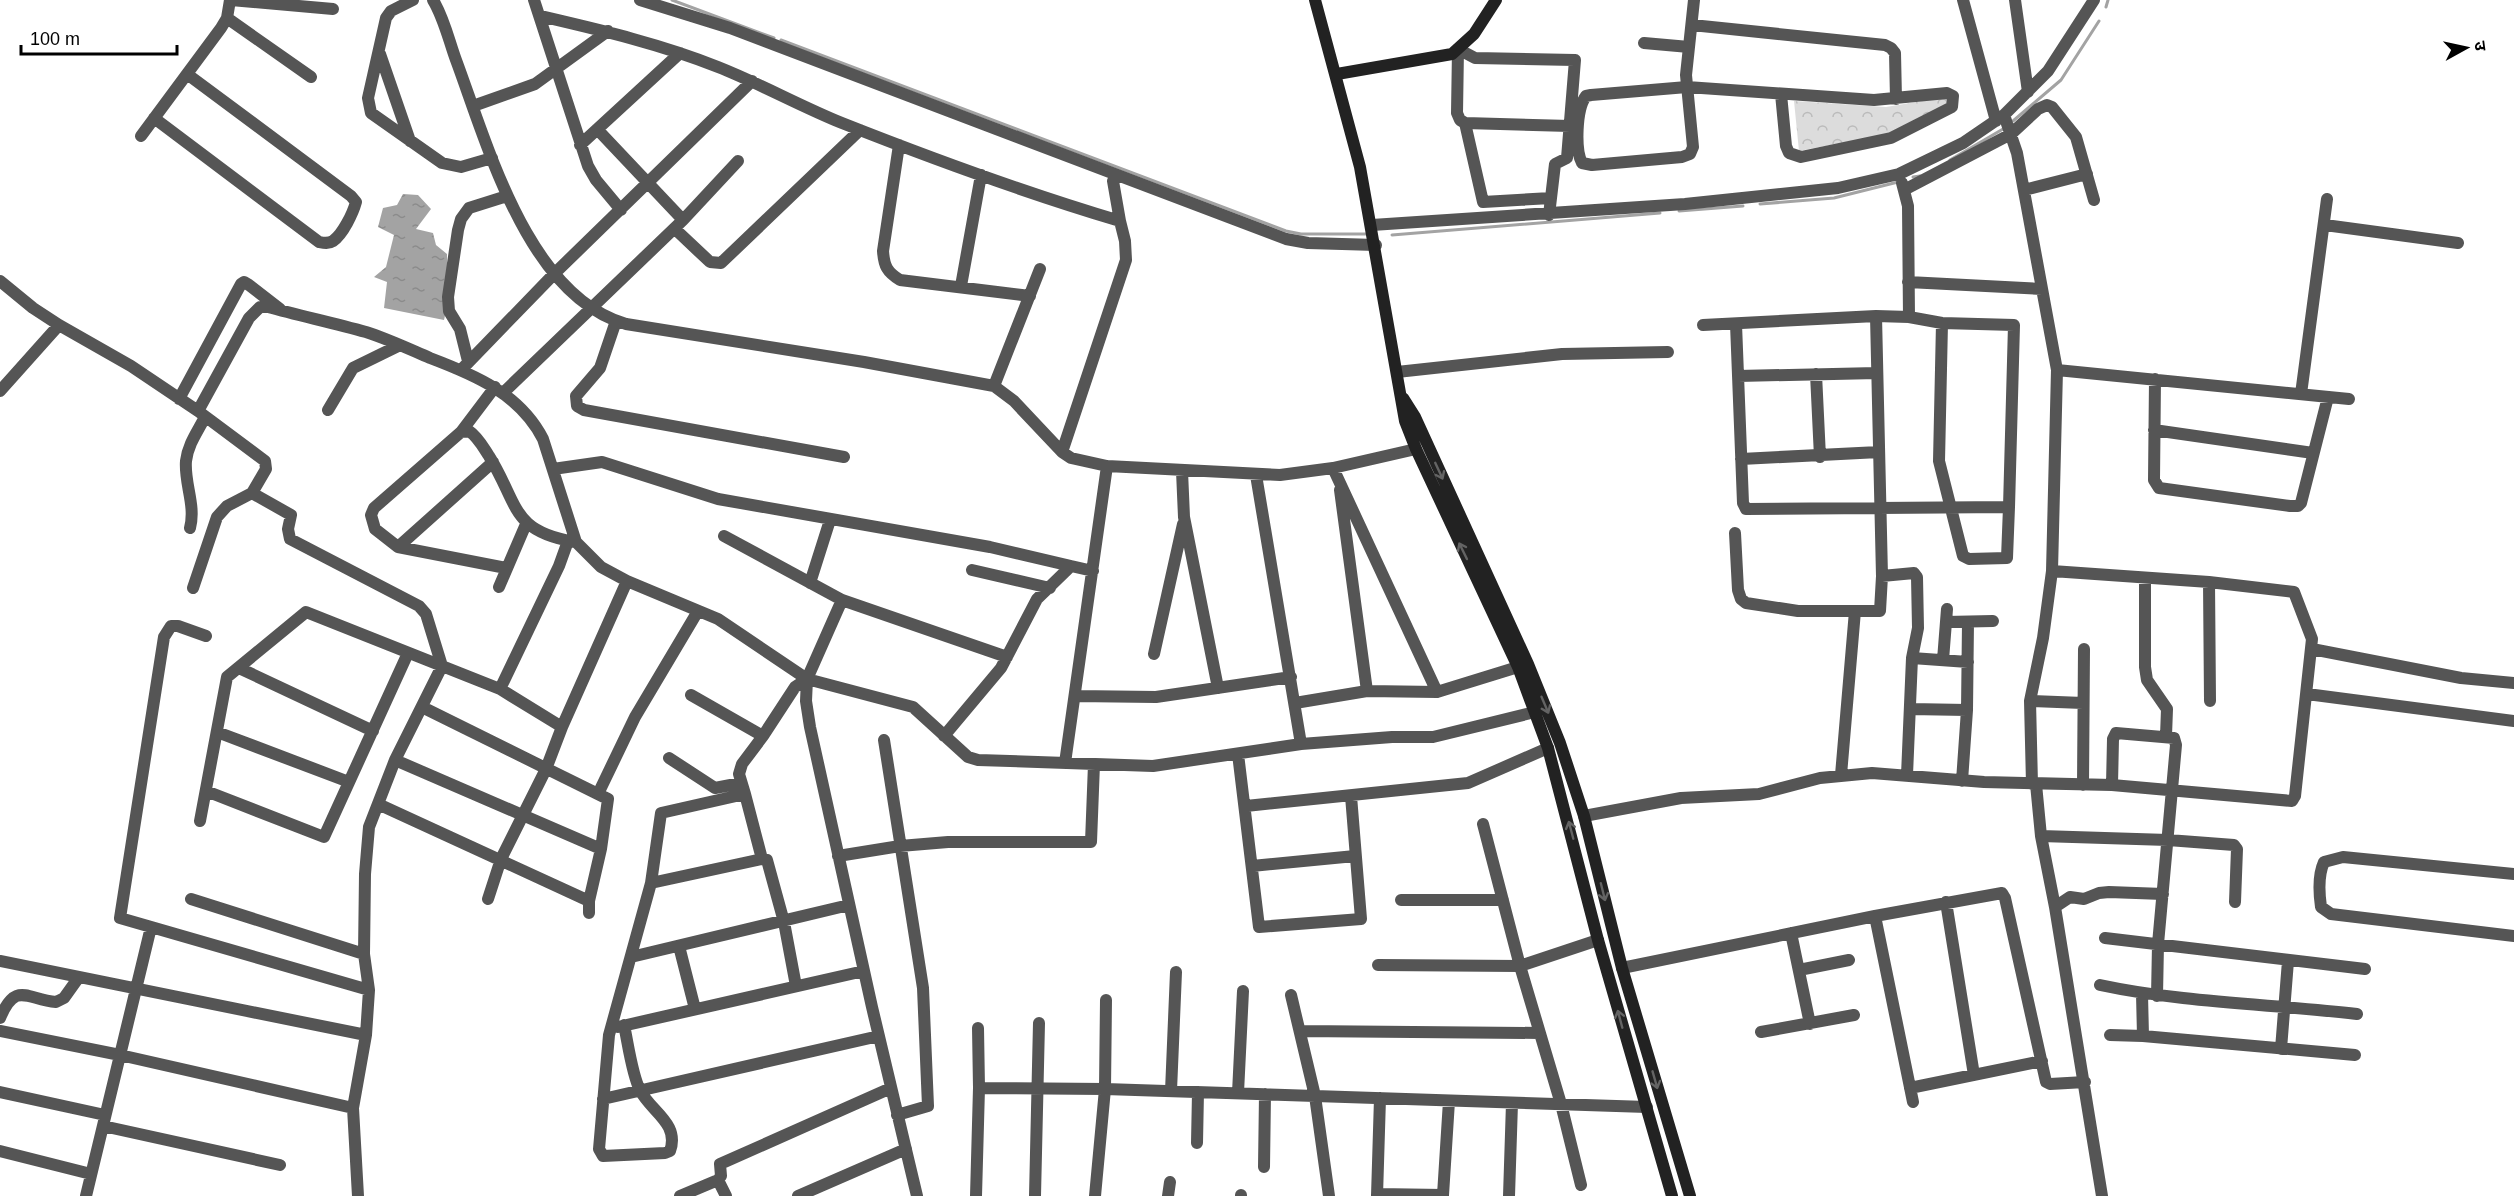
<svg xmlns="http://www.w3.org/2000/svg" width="2514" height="1196" viewBox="0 0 2514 1196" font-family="Arial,'Noto Sans Devanagari',sans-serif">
<defs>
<pattern id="park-crowns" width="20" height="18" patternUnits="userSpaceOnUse" patternTransform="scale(1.5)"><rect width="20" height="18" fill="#dcdcdc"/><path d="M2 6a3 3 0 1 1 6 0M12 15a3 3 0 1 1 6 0" fill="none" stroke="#bbb"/></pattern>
<pattern id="water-ripples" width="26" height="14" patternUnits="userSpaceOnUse" patternTransform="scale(1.5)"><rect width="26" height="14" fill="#a3a3a3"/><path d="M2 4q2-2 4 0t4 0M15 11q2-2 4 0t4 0" fill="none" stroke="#8b8b8b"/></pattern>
</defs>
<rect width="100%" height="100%" fill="#fff"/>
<!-- park -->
<path fill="url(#park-crowns)" d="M1946 97 1947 106 1893 133 1799 151 1794 101 1886 107Z"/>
<!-- water -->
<path fill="url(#water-ripples)" d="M403 194 418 195 431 209 416 229 433 233 436 245 447 254V307L444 320 384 308 387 282 374 277 386 267 394 235 378 227 383 208 397 205Z"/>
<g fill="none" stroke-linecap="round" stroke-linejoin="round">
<!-- stream -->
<path stroke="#a3a3a3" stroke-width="3" d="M672 0 774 38
M2106 7 2108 0
M781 40 1286 231 1301 234H1368
M2013 121 2061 80 2099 21
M1950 160 2003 129
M1913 177 1920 176
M1760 204 1834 198 1898 182
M1679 211 1743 206
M1392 235 1660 213"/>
<!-- street -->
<path stroke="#555" stroke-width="12" d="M231 0 333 9
M413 0 391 11 386 18 368 98 371 113 442 163 461 167 492 158
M433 0C444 18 449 41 456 60 488 146 528 296 626 324L864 362 994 386 1014 401 1062 452 1071 458 1107 466 1280 475 1333 468 1416 449
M534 0 588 166 596 180 621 210
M640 0 730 28 1286 239 1308 243 1376 245
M1694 0 1686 75 1693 147 1690 154 1682 157 1592 165 1582 163C1575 150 1576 109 1586 96L1591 95 1687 87 1874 100 1947 93 1953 96 1952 107 1891 138 1801 157 1789 153 1786 146 1781 94
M1963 0 1996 121
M2015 0 2028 92
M540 16C600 30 661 44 718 67 761 84 800 106 842 123 933 159 1026 193 1120 221L1125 241 1126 260 1062 452
M227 18 311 77
M1692 25 1885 45 1891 48 1895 53 1896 99
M1644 43 1689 47
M380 54 410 141
M473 106 535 84 608 31
M2004 115 2017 153 2057 370 2052 571 2043 638 2030 701 2032 784
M154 118 319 242C324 243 328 244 333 241 343 234 353 213 356 202L351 196 187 74
M1465 123 1483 202 1551 198
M597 129 683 220
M141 136 221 28 227 18 230 0
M580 145 680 53
M899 145 883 251C884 266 887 272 900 280L1030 296
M1113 181 1120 221
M1902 183 1908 206 1909 317
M1904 190 2011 134 2038 109 2047 105 2052 107 2076 137 2094 200
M2024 190 2087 174
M1549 215 1555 164 1567 158 1575 60 1475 58 1458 49 1457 113 1460 120 1465 123 1570 126
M1372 225 1685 204 1838 188 1899 174 1963 143 2004 115 2048 71 2094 0
M2325 225 2458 243
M675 229 710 262 721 263 860 130
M0 281 33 308 59 325 131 366 198 411 265 461 266 469 252 493 227 506 217 517 193 588
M1908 282 2042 289
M961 286 981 175
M616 321 600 368 576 396 577 406 584 410 844 457
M1942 323 1939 461 1963 556 1969 559 2007 558 2009 507
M1703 325 1876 316 1909 317 1942 323 2014 325 2009 507 1746 509 1743 503 1736 324
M468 361 460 329 449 311 448 297 458 230 461 219 469 208 507 196
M461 370 555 273 752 81
M2057 370 2349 399
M1397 372 1562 354 1668 352
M1816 374 1820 457
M1738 376 1877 373
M2155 379 2154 480 2159 488 2290 506H2298L2301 503 2328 397
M994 386 1040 269
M0 391 59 325
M503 393 683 220 738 161
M2301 394 2327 199
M179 399 241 284 244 282 249 285 280 309
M328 410 353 368 400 345
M198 411 249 318 260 307H268C301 316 334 323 366 332 388 339 409 349 430 358 475 375 520 394 543 439L576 542 601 567 627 581 718 619 807 679 913 707 968 757 978 760 1153 766 1301 744 1392 737H1433L1535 712
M2154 430 2313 453
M461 432 495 387
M1741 459 1879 452
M1333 468 1437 692
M553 469 602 462 718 499 990 547 1071 566
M1182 471 1184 517 1218 688
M1256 475 1301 744
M1340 490 1367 691
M252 493 291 515 288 529 290 539 419 606 426 614 442 666
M190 528C196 505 184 483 186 461 188 444 198 431 205 417
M1735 533 1738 590 1741 599 1746 603 1798 611H1880L1882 576 1876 316
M724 536 842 600 1007 657
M398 547 493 462
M506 568 398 547 375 529 371 515 374 508 461 432 469 431C478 437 483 447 489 456 519 504 510 531 575 542
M972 570 1050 588
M1882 576 1914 573 1917 577 1918 628 1912 658 1907 775
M2145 578V667L2147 680 2167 709 2166 736
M2209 582 2210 701
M810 583 830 520
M499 587 526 524
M842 600 807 679 806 701 810 727 872 1007 917 1196
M1946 622 1993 621
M206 636 178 626H171L164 637 120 918 369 990
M2312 649 2461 678 2514 683
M1154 654 1183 524
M1912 658 1968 662
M1943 660 1947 609
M239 668 373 731
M500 689 562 727
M2307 694 2514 721
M691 695 763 736
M1075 696 1156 697 1291 677
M2030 701 2083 703
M1295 703 1367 691 1437 692 1518 667
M422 707 608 799 601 849
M1910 709 1967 710
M217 732 349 782
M944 736 1001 668 1037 599 1071 566 1093 571
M884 740 923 988 928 1106 897 1115
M1238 754 1259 927 1361 919 1351 796
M669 758 715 788 741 783
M395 760 601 849 589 901V913
M1065 763 1107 466
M1841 775 1855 611
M1962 781 1967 710 1968 622
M2036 784 2041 836 2055 907 2102 1196
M2083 785 2084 649
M2112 785 2113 739 2116 733 2174 738 2176 745 2158 944 2157 996
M206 791 324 837 408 653
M598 794 635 717 698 611
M745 794 762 859
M378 804 589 901
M1246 806 1468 783 1548 748
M1584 816 1681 798 1759 794 1820 778 1872 773 1984 782 2112 785 2292 801 2295 796 2312 639 2294 592 2209 582 2052 571
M200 821 227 677 306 612 442 666
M1483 824 1520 966 1561 1104 1581 1185
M2041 836 2168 840 2234 845 2237 849 2235 902
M838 856 900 846 948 842H1091L1094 764
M1252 866 1355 856
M2514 874 2343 857 2324 862C2318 875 2319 893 2321 907L2331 914 2514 936
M651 883 661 813 745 794 739 774 742 764 763 736 795 687 807 679
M191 899 364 954
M488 899 501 859 546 769 562 727 627 581
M1401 900H1503
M1946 902 1974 1075
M2055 907 2070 897 2084 899 2099 893 2109 892 2163 894
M1875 916 2002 893 2005 898 2046 1082 2050 1084 2085 1082
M1791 933 1810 1024
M2105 938 2365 969
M679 946 695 1009
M631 957 849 905
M0 961 366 1035
M1378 965 1520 966 1598 940
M1622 968 1875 916 1913 1102
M1799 970 1849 960
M2100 985C2184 1003 2272 1004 2357 1014
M2142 994 2143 1036
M1291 995 1315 1096 1329 1196
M0 1018C16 981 26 999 56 1002L64 998 79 977
M624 1025C628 1043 632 1075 640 1090 650 1111 680 1123 670 1151L665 1153 603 1156 599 1149 609 1035 651 883 762 859 767 860 784 922 796 986
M618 1027 864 971
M0 1031 120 1055 353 1108
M1300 1031 1539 1033
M1761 1032 1854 1015
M2110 1035 2143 1036 2355 1055
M2281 1049 2288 961
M979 1088 1105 1089 1647 1107
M1910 1088 2042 1061
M1171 1091 1176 972
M0 1092 105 1115
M1238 1093 1243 991
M603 1099 879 1036
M103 1126 280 1165
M1197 1143 1198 1092
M0 1151 91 1174
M1264 1167 1265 1094
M718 1180 726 1196
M1377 1194 1443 1195 1449 1101
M86 1196 151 927
M358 1196 353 1108 366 1035 369 990 364 954 365 874 369 827 395 760 442 666 500 689 559 566 568 541
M680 1196 718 1180 721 1176 720 1164 891 1088
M798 1196 906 1149
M976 1196 979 1088 978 1028
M1035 1196 1039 1023
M1095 1196 1105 1089 1106 1000
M1168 1196 1170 1182
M1241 1196V1195
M1377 1196 1380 1098
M1509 1196 1512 1103"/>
<!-- secondary -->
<path stroke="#222" stroke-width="12" d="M1315 0 1360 167 1405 421 1416 449 1518 667 1548 748 1598 940 1672 1196
M1337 74 1452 54 1474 34 1496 0
M1403 398 1415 417 1528 664 1560 743 1584 816 1622 968 1690 1196"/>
</g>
<!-- one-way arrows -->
<defs><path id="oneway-shaft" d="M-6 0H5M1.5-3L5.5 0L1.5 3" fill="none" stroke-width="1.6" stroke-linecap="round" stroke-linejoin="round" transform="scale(1.5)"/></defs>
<g stroke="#646464">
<use href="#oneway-shaft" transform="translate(1439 471) rotate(65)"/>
<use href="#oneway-shaft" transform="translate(1463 551) rotate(-116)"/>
<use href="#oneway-shaft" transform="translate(1545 705) rotate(67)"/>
<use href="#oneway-shaft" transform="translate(1571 830) rotate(-105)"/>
<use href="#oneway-shaft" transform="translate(1603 892) rotate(76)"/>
<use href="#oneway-shaft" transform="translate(1620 1019) rotate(-105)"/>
<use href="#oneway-shaft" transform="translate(1655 1080) rotate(74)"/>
</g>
<!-- north arrow -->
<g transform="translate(2466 48) rotate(82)" stroke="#ffffff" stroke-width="4.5" paint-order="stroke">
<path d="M0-4.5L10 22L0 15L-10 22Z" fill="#000000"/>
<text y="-9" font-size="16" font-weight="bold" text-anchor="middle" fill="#000000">उ</text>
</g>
<!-- scale -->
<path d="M21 45v9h156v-9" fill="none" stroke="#000000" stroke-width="3"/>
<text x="30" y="45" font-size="18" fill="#000000" stroke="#ffffff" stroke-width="4.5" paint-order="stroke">100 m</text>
</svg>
